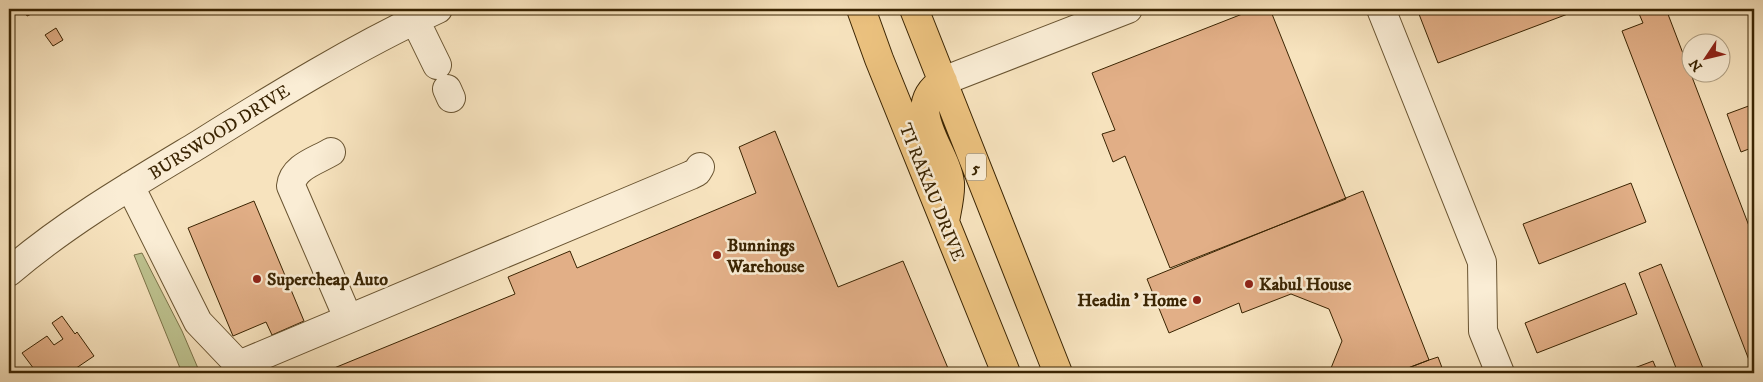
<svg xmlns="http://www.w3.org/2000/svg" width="1763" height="382" viewBox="0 0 1763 382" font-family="'IM FELL DW Pica',serif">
<rect width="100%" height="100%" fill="#f7e3be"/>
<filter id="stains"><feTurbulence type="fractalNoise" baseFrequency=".004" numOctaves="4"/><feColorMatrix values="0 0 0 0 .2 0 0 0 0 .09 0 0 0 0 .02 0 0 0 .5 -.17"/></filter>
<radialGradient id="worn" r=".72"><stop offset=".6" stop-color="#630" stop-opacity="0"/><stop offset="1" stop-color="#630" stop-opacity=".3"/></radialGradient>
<!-- green -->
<path fill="#bec390" stroke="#7c7449" d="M142 253 182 331 200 373H182L134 255Z"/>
<!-- building -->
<path fill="#e2af87" stroke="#3a2402" d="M24 9H42L27 16Z
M1255 9H1270L1346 199 1170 268 1125 156 1113 162 1102 134 1115 130 1092 73Z
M1417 9H1581L1438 63Z
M1637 9H1666L1754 239V373L1622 31 1643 23Z
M56 28 63 40 53 46 45 35Z
M1754 104V147L1741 152 1727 114Z
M775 131 838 287 903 261 950 373H322L515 294 508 277 570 251 577 268 756 193 739 147Z
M1631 183 1646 222 1539 264 1523 224Z
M1363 191 1429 360 1395 373H1329L1342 341 1329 309 1291 294 1242 313 1239 303 1169 333 1147 279Z
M254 201 304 321 272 335 266 322 233 336 188 228Z
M1661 264 1705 373H1678L1639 273Z
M1625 283 1637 314 1537 353 1525 323Z
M62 316 75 334 77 332 94 356 69 373H37L22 353 47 336 54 345 63 339 52 323Z
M1438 357 1444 373H1395L1429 360Z
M1653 361 1658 373H1621Z"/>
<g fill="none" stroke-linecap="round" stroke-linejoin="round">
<!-- minor casing -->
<g stroke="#695431" stroke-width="30">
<path id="minor" d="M1381 9 1482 262 1483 331 1500 373
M415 20 437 65
M943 81 1128 9
M447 89 451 98
M331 152C316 161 293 167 291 186L348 318
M130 186 198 322 239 365 691 175 697 172 700 167
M9 272C66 223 133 184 198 145 276 96 354 48 438 9"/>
</g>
<!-- major casing -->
<g stroke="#3a2402" stroke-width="30">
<path id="major" d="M861 9 879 59 1006 373
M914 9 1058 373
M943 81C901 108 946 149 950 183 951 194 947 210 945 221"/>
</g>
<!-- minor -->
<use href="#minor" stroke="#faedd5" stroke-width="28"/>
<!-- major -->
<use href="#major" stroke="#ecc27f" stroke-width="28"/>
</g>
<!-- markers -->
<g fill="#8f2418" stroke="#faedd5" stroke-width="2">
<circle cx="717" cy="255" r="5"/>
<circle cx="257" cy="279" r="5"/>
<circle cx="1249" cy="284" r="5"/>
<circle cx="1197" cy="300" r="5"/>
</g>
<g text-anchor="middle" stroke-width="5" stroke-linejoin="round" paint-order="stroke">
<!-- shield labels -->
<rect fill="#faedd5" stroke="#746041" stroke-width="1" x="966" y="153.5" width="20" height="27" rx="4"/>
<g font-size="16" font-weight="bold" fill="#3a2402">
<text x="976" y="173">5</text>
</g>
<!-- street labels -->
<g font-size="18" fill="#3a2402" stroke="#faedd5">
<text transform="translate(219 132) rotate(-32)" y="6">BURSWOOD DRIVE</text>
<text transform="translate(932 192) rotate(68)" y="6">TI RAKAU DRIVE</text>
</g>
<!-- poi labels -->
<g font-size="18" font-weight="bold" fill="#3a2402" stroke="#faedd5" text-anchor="start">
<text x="727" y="251">Bunnings<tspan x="727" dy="21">Warehouse</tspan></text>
<text x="267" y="285">Supercheap Auto</text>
<text x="1259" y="290">Kabul House</text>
<text x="1187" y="306" text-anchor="end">Headin ' Home</text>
</g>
</g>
<!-- margin -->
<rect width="1763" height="382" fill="none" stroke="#f7e3be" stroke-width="30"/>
<rect x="10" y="10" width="1743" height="362" fill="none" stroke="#3a2402" stroke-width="2.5"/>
<rect x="15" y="15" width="1733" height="352" fill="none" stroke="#3a2402"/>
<!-- north arrow -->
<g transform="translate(1706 58) rotate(235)"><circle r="24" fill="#faedd5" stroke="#ad9d81"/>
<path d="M0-4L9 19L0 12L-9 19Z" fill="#8f2418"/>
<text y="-8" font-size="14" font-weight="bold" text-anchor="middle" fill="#3a2402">N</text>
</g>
<rect width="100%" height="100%" filter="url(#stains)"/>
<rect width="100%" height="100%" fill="url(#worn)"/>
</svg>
